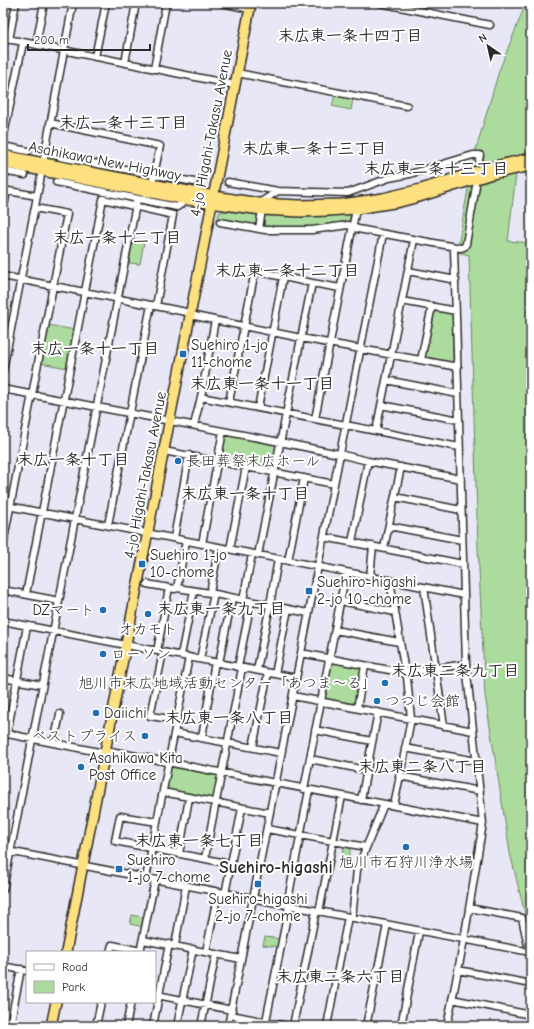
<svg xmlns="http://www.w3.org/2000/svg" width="534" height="1029" viewBox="0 0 534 1029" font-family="'Comic Neue','Klee One',sans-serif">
<rect width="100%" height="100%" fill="#e8e7f6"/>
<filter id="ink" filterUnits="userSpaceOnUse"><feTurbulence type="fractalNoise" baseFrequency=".025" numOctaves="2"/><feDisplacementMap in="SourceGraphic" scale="8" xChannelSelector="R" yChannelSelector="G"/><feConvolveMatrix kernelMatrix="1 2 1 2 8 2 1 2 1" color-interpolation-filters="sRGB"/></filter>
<g filter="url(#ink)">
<!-- green -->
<path fill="#acdc9d" stroke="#6c8464" d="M526 3H531V152L472 167 476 149 499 71Z
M335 95 353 99 351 110 332 106Z
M516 174 508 241 531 243V938L510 853 485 695 478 548 469 255 457 252 469 183Z
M223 211 255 214 258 216 257 224 254 225 220 219 218 217 219 213Z
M350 213V223L312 227H267L264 224 265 217 267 215 307 216Z
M133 240 144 242 140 264 129 263Z
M436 310 451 313 453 316V362L451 364 426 359 424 356 434 312Z
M48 325 75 330 67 368 41 363Z
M225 433 278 443 273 469 220 459Z
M331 662 362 668 355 705 324 700Z
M170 767 218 776 213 799 166 790Z
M345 843 351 844 349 858 342 856Z
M132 915 146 918 144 927 130 924Z
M265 937 282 939 280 947 263 945Z"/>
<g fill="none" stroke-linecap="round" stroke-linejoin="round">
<!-- minor casing -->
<g stroke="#2b2b2b" stroke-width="9">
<path id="minor" d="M222 3 250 9
M380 3 490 25
M3 38 235 85
M9 40 16 3
M36 45 44 3
M95 57 106 3
M125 63 136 3
M154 69 166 3
M237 73 407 106
M50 123 160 146 152 184
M3 139 23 43
M3 146 28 151
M60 157 194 182
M3 171 25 175
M56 182 177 207 187 200
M228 182 278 191 348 193 389 178 410 174 473 155H480L479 160
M3 190 37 196
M259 203 278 191
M3 210 7 191
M220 222 265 230H312L348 225 358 229 461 248 464 247 466 244 476 186
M259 229 262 210
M408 271 456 280
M3 276 191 313
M402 301 456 311
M190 315 301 338 458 367
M421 360 432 306
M3 370 40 181 45 152 73 3
M386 380 458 394
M3 389 280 442 339 454 368 461 461 479
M201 397 459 447
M229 402 255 271 312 283 340 288
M381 405 459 420
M258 408 283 277
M315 419 356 209
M194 425 201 397 215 320
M376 431 414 240
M164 451 334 484
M395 497 461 510
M3 505 464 595
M108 525 151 305
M389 526 462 540
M324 537 463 564
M174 538 189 455
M352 542 368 461
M3 544 67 214 35 208
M202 544 223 431
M384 548 401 467
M230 549 246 467
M258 555 312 283
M288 561 304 478
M370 577 373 546
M390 580 405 673 407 677 411 719 394 806
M147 584 175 589 177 588 210 593 308 613
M424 587 444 726
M177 588 186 541
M3 590 59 601
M210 593 219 547
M26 594 103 199 173 215 156 306
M243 600 252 554
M341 601 395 612
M3 621 296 678
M3 629 5 621
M335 630 399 642
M157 651 169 588
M163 652 150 716 177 720
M301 653 405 673 466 664
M181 655 194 591
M200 659 214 594
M219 663 232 598
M238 667 251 602
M257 670 270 605 278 559
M275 674 288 609
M3 678 42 685
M293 696 473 731
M357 708 365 666
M315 730 372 741
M3 733 104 753
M174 733 281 753
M7 734 27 626
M202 737 215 662
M54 743 60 714
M253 747 268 673
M405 748 476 761
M105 750 483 823
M310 759 366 770
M399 776 480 791
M304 789 346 572
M163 792 270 813
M361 800 378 712
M157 822 120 816 115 841 231 864
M267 829 366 847
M3 850 530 952
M179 854 189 798
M205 858 242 668
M146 878 189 657
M3 890 137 199
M225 894 242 808
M287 905 309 790
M469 908 522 918 531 959
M319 912 342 796
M352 918 357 870 384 804
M143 940 241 959
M175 945 186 886
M110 952 112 945 141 951
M140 952 155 880
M206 952 218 892
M3 966 27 971
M458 970 531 984
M157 995 232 1010
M452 999 531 1015
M231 1015 288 1026
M10 1026 21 969
M96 1026 101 1002
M126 1026 131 1002
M153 1026 169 944
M177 1026 193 949
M201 1026 216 954
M228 1026 383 234
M265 1026 289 906
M293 1026 316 911
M327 1026 348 917
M366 1026 387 925
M401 1026 419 932
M447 1026 464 940 483 823 466 664 454 248"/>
</g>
<!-- highway casing -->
<g stroke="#2b2b2b" stroke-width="12">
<path id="highway" d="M3 155 214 196 259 203 299 205 342 204 383 198 421 189 490 167 531 158
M3 163 187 200 262 210 301 212 328 211 356 209 400 202 419 197 492 174 531 166
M66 952 251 3
M51 1026 56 1002"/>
</g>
<!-- minor -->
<use href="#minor" stroke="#fff" stroke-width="6"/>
<!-- highway -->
<use href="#highway" stroke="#fde080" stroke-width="9"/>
</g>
</g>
<!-- markers -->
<g fill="#1f6fb2" stroke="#fff" stroke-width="1.5">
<rect x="179" y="350" width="8" height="8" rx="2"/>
<circle cx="178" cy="461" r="4"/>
<rect x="138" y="560" width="8" height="8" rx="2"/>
<rect x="305" y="587" width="8" height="8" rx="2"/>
<circle cx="103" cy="610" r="4"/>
<circle cx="148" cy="614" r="4"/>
<circle cx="103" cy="654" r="4"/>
<circle cx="385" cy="683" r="4"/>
<circle cx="377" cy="701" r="4"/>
<circle cx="96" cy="713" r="4"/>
<circle cx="145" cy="736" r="4"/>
<circle cx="81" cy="767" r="4"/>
<circle cx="406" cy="847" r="4"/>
<rect x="115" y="865" width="8" height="8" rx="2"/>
<rect x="254" y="880" width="8" height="8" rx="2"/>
</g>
<g text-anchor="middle" stroke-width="4" stroke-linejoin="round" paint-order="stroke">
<!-- street labels -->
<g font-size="15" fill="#2b2b2b" stroke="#fff">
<text transform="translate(211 133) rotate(-79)" y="5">4-jo Higahi-Takasu Avenue</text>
<text transform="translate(105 161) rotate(11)" y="5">Asahikawa New Highway</text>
<text transform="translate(145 475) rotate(-79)" y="5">4-jo Higahi-Takasu Avenue</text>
</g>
<!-- poi labels -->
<g font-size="15" fill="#2b2b2b" stroke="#fff" text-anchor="start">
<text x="191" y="350">Suehiro 1-jo<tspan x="191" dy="17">11-chome</tspan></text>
<text x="186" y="466">長田葬祭末広ホール</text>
<text x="150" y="560">Suehiro 1-jo<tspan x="150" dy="17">10-chome</tspan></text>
<text x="317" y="587">Suehiro-higashi<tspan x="317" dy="17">2-jo 10-chome</tspan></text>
<text x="95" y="615" text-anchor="end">DZマート</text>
<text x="148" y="634" text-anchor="middle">オカモト</text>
<text x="111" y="659">ローソン</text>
<text x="377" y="688" text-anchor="end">旭川市末広地域活動センター「あつま〜る」</text>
<text x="385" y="706">つつじ会館</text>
<text x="104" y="718">Daiichi</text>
<text x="137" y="741" text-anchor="end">ベストプライス</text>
<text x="89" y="763">Asahikawa Kita<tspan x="89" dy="17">Post Office</tspan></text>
<text x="127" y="865">Suehiro<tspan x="127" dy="17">1-jo 7-chome</tspan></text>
<text x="406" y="867" text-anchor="middle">旭川市石狩川浄水場</text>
<text x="258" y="904" text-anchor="middle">Suehiro-higashi<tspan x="258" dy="17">2-jo 7-chome</tspan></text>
</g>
<!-- neighbourhood labels -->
<g font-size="16" font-weight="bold" fill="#2b2b2b" stroke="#fff">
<text x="350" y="41">末広東一条十四丁目</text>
<text x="123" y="128">末広一条十三丁目</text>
<text x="314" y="154">末広東一条十三丁目</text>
<text x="436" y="174">末広東二条十三丁目</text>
<text x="117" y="243">末広一条十二丁目</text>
<text x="287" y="276">末広東一条十二丁目</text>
<text x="95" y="354">末広一条十一丁目</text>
<text x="262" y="389">末広東一条十一丁目</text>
<text x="73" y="465">末広一条十丁目</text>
<text x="245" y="499">末広東一条十丁目</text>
<text x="221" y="614">末広東一条九丁目</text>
<text x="455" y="676">末広東二条九丁目</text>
<text x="229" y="723">末広東一条八丁目</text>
<text x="422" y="772">末広東二条八丁目</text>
<text x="199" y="846">末広東一条七丁目</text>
<text x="340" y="982">末広東二条六丁目</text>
</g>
<!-- quarter labels -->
<g font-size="17" font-weight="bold" fill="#2b2b2b" stroke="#fff">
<text x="276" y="873">Suehiro-higashi</text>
</g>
</g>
<!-- margin -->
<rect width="534" height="1029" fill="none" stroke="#fff" stroke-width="16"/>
<rect x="8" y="8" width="518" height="1013" fill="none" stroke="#2b2b2b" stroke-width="1.5" filter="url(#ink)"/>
<!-- legend -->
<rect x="26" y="951" width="130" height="52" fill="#ffffff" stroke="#aaaaaa"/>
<rect x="34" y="964" width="20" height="6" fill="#ffffff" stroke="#aaaaaa"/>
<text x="62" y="971" font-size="12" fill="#2b2b2b">Road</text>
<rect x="34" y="981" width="20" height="12" fill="#acdc9d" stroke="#aaaaaa"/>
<text x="62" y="991" font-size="12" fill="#2b2b2b">Park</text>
<!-- north arrow -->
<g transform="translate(488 46) rotate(326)" stroke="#ffffff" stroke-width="3" paint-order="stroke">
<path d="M0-3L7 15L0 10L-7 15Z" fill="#2b2b2b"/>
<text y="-6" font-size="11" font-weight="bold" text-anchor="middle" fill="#2b2b2b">N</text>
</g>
<!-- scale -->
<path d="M28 44v6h122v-6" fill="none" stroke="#2b2b2b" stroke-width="2"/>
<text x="34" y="44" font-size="12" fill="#2b2b2b" stroke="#ffffff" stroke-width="3" paint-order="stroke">200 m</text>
</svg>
